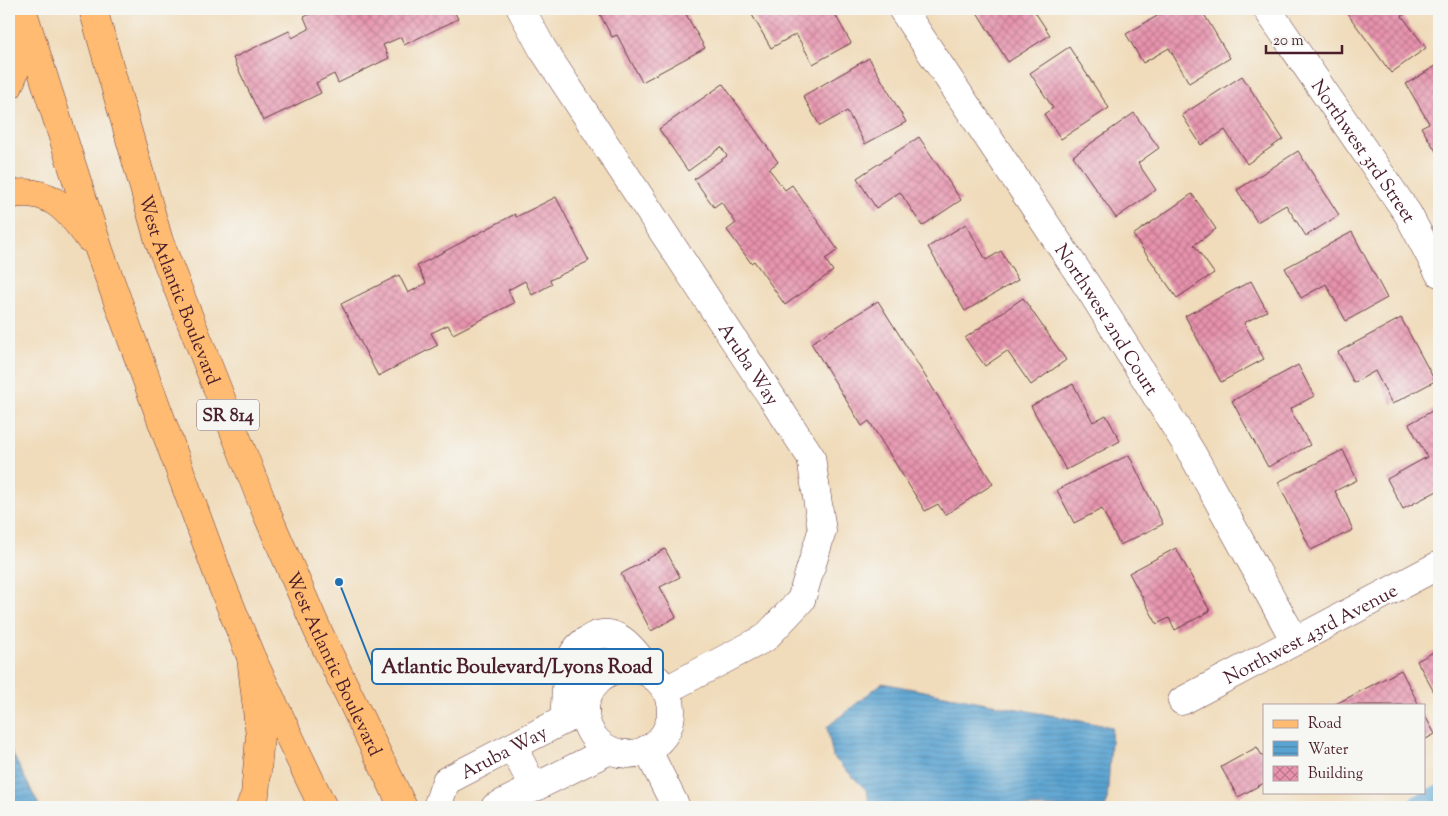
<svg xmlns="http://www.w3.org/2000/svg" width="1448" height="816" viewBox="0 0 1448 816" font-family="'Sorts Mill Goudy',serif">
<defs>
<pattern id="water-rules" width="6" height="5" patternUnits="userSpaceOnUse" patternTransform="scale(1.25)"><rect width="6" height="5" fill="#59a3d1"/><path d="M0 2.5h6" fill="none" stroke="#4c84aa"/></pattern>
<pattern id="building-cross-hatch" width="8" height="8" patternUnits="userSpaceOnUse" patternTransform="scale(1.25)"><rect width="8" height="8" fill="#e793ad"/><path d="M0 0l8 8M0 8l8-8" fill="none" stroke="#bd778d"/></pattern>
</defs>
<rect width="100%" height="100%" fill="#f6f6f2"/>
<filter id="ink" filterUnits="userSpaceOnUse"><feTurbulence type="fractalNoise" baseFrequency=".02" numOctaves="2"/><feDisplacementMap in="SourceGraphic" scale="10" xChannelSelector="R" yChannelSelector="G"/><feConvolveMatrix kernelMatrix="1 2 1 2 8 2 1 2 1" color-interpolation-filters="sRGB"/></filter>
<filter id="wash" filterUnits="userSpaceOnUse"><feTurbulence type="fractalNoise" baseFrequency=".0096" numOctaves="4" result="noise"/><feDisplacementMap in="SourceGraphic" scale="20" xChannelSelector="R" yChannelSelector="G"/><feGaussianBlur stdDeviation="1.12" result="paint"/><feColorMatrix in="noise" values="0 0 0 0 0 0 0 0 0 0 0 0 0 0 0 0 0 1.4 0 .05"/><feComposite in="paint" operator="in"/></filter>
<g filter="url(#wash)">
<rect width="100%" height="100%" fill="#f0dbba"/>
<!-- water -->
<path fill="url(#water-rules)" stroke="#52617e" d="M882 683 1112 727 1107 803 1105 807H870L867 791 833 757 827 727Z
M9 747 40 807H9Z"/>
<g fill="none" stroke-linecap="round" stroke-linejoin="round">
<!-- canal -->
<path stroke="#59a3d1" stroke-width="26" d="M1421 807 1439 798"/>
</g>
<g id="blocks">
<!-- building -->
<path fill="url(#building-cross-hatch)" d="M321 9H453L458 19 404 45 401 37 383 45 389 58 338 83 334 74 316 83 321 93 263 121 233 58 289 31 292 38 309 29 304 17Z
M597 9H683L705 48 642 82 617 35 612 37Z
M759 9H832L851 43 813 64 796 34 771 48 751 13Z
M975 9H1033L1050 35 1008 62Z
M1169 9H1201L1230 58 1189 83 1169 48 1143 63 1126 34Z
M1353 9H1413L1402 16 1426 48 1391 73 1347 13Z
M1069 47 1109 108 1061 139 1044 114 1053 108 1030 73Z
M869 58 906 122 865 144 847 111 820 126 803 96Z
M1439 64V151L1437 153 1421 127 1429 123 1406 84Z
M1242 76 1283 139 1247 164 1225 130 1201 145 1182 115Z
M723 84 778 162 769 169 785 190 792 185 838 250 825 259 833 271 785 305 754 261 751 263 727 230 736 223 721 202 714 207 694 179 727 156 721 147 688 171 659 129Z
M1134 113 1159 148 1138 163 1156 190 1116 218 1073 156Z
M919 137 961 200 922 226 900 192 876 208 857 178Z
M1298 151 1339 215 1306 236 1286 205 1257 222 1237 190Z
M1192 194 1216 229 1194 245 1214 273 1177 298 1133 235Z
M556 197 589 261 550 280 552 284 532 295 525 281 508 290 514 303 453 334 448 325 431 333 438 345 378 376 341 304 399 275 408 293 426 283 417 266 515 214 516 217Z
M966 224 986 260 1001 251 1018 280 965 311 928 247Z
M1352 232 1387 298 1346 321 1326 284 1301 298 1285 268Z
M1251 281 1267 311 1244 323 1264 359 1221 382 1185 316Z
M1023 298 1066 360 1031 385 1007 351 985 366 965 338Z
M878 301 993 484 945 515 938 504 925 511 869 421 862 426 811 343Z
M1401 318 1435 381 1392 404 1375 371 1354 383 1338 352Z
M1298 365 1314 396 1290 409 1310 445 1268 467 1232 401Z
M1073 384 1093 422 1106 415 1120 441 1066 470 1031 406Z
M1439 407V490L1403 509 1387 479 1427 457 1409 424Z
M1343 450 1357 480 1335 491 1353 530 1311 550 1278 482Z
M1129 455 1163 524 1120 545 1102 509 1074 523 1057 490Z
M1176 548 1210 611 1175 630 1169 618 1157 624 1129 573Z
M665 549 680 577 660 587 676 617 651 631 621 574Z
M1439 649V701L1417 661Z
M1401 670 1419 705H1334Z
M1424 714 1435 734 1424 740Z
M1257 747 1264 759V783L1238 797 1221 767Z"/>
</g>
</g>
<g filter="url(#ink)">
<use href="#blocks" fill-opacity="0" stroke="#633b40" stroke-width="1"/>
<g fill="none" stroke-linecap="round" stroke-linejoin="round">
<!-- minor casing -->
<g stroke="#633b40" stroke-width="29">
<g id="minor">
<path id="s1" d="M521 9 542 48 811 457 822 531 801 600 765 638 666 690"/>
<path id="s2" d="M902 9 1094 296 1193 455 1295 641"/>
<path id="s3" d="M1267 9 1408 214 1439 273"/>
<circle cx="628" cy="711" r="43"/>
<path id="s4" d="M1182 701 1439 565"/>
<path d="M564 720C566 700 565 677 571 658 575 649 581 643 589 639 618 621 638 656 652 675"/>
<path d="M513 747 534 788"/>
<path d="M647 749 676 807"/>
<path id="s5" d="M437 807 446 781 585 709"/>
<path d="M495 807 610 750"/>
</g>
</g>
<!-- major casing -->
<g stroke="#633b40" stroke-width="29">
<g id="major">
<path d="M22 9 99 250 220 580 251 657 323 807"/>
<path id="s6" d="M93 9 159 241 264 507 317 629 403 807"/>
<path d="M9 86 16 68 17 18"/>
<path d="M9 195C48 186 68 209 89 238"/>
</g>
</g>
<!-- highway casing -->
<g stroke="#633b40" stroke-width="29">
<path id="highway" d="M250 807 255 795 260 736 251 657"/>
</g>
<!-- minor -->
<use href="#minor" stroke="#fff" stroke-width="28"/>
<!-- major -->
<use href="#major" stroke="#ffbb71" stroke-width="28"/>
<!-- highway -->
<use href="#highway" stroke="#ffbb71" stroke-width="28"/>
</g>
</g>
<g text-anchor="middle" stroke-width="4.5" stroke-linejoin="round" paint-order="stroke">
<!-- shield labels -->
<rect fill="#f6f6f2" stroke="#7e6067" stroke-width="1" x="197" y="399.5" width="62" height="31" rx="4"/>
<g font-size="18" font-weight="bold" fill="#4a1f2b">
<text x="228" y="421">SR 814</text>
</g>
<!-- street labels -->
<g font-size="19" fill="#4a1f2b" stroke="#f6f6f2">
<text dy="7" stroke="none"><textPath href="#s3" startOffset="172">Northwest 3rd Street</textPath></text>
<text dy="7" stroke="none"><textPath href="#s6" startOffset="294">West Atlantic Boulevard</textPath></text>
<text dy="7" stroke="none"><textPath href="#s2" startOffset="372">Northwest 2nd Court</textPath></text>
<text dy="7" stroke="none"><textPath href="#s1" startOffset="422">Aruba Way</textPath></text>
<text dy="7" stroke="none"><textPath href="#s4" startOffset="145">Northwest 43rd Avenue</textPath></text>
<text dy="7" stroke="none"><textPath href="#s6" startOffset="699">West Atlantic Boulevard</textPath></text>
<text dy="7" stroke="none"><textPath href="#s5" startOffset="92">Aruba Way</textPath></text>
</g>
</g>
<!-- callouts -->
<path fill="none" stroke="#1f6fb2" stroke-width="2" d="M339 582L372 666"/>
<circle fill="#1f6fb2" stroke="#f6f6f2" stroke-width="2" cx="339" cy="582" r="5"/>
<rect fill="#f6f6f2" stroke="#1f6fb2" stroke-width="2" x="372" y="649" width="291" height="35" rx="5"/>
<g font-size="20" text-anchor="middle" font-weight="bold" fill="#4a1f2b">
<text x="517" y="673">Atlantic Boulevard/Lyons Road</text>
</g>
<!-- margin -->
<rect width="1448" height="816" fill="none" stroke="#f6f6f2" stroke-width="30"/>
<!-- legend -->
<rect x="1263" y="704" width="162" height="90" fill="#f6f6f2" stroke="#b1a0a2"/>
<rect x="1273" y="720" width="25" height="8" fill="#ffbb71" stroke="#b1a0a2"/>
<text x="1308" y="728" font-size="15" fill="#4a1f2b">Road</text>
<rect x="1273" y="741" width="25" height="15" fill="url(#water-rules)" stroke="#b1a0a2"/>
<text x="1308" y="754" font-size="15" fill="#4a1f2b">Water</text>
<rect x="1273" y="766" width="25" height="15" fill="url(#building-cross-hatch)" stroke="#b1a0a2"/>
<text x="1308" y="778" font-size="15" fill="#4a1f2b">Building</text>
<!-- scale -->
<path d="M1266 45v8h76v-8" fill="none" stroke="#4a1f2b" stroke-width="2.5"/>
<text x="1273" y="45" font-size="15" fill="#4a1f2b" stroke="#f6f6f2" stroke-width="4" paint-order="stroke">20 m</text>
</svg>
